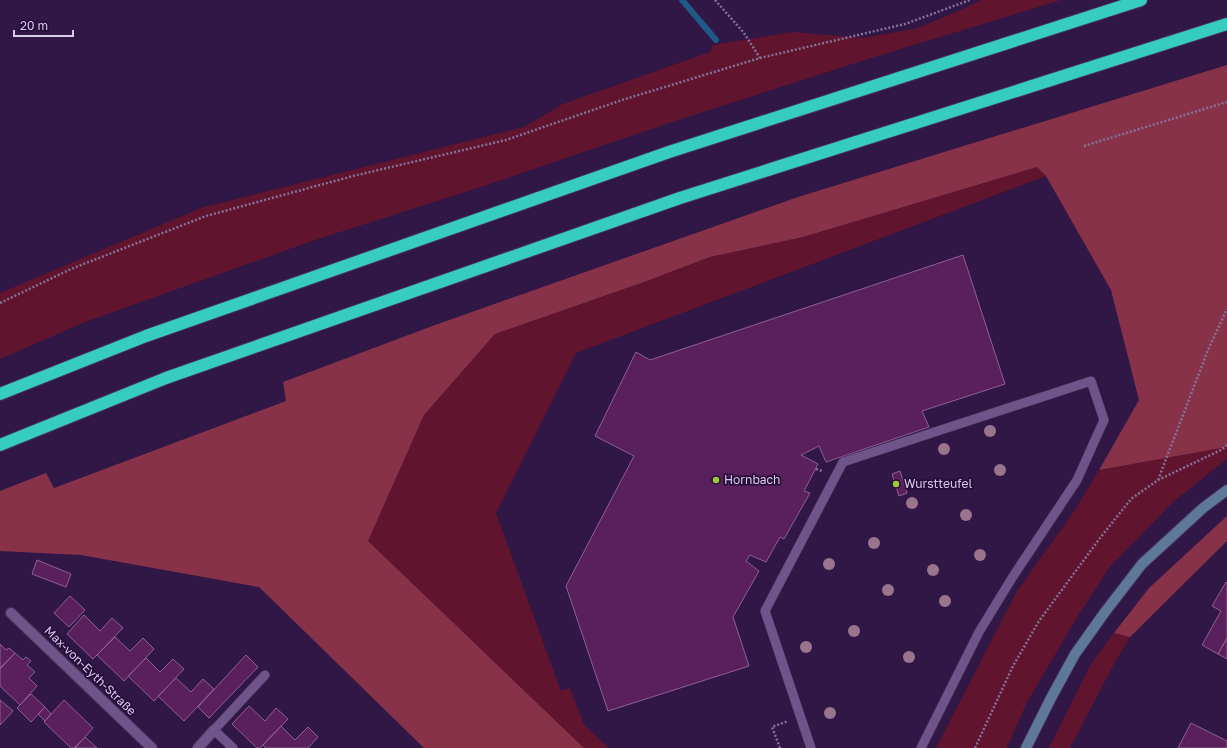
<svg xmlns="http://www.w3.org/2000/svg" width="1227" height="748" viewBox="0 0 1227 748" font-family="'Golos Text',sans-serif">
<rect width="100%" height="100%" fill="#301746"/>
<!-- green -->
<path fill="#61142d" d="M981 0H1061L868 59 672 122 481 187 315 240 85 322 0 359V293L201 208 524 127 563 104 710 52 713 45 793 32 863 38 918 28 965 8Z
M1037 167 1046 176 576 353 496 513 561 691 570 688 584 725 609 748H584L368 541 424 415 495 334 644 282 710 257 803 237Z
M1227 447V459L1173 502 1109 568 1076 619 1026 704 1007 748H936L1017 591 1073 513 1099 470Z
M1114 633 1130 637 1114 664 1070 748H1049L1092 662Z"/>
<!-- forest -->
<path fill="#88324a" d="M1227 65V447L1099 470 1139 400 1111 290 1046 176 1037 167 803 237 710 257 644 282 495 334 424 415 368 541 584 748H424L259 587 81 555 0 551V491L46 473 54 488 286 401 283 382 435 325 798 197Z
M1227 516V541L1130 637 1114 633 1149 588Z"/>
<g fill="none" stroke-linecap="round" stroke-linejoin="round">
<!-- stream -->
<path stroke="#1f5987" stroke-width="6" d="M682 0 716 40"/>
</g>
<!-- building -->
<path fill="#5a1f5d" stroke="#8e618e" d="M963 255 1005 384 922 411 929 427 826 462 819 446 801 455 818 464 804 491 810 493 784 539 780 537 766 562 750 555 746 561 759 571 733 617 749 666 608 711 566 586 634 456 595 436 636 352 650 360Z
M900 471 907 493 899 496 892 474Z
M37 560 71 574 66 587 32 574Z
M1226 582 1227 583V638L1218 654 1202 645 1221 611 1212 606Z
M70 596 85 610 69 627 54 613Z
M84 615 100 631 112 618 123 628 93 659 67 634Z
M115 637 130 651 143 638 154 649 124 681 97 655Z
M1227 638V659L1218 654Z
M0 644 6 650 9 648 15 653 0 669Z
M15 653 23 660 26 657 31 661 27 665 35 672 29 678 37 686 20 705 0 686V668Z
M246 655 258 667 209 718 198 707Z
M146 658 160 672 173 659 184 669 154 701 128 676Z
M176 678 191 692 203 679 214 689 184 721 158 696Z
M31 694 45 707 31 722 17 708Z
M0 700 13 711 0 725Z
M64 700 93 728 75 748H71L44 722Z
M249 706 265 721 276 708 288 719 260 748H257L232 724Z
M45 707 51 714 45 721 38 714Z
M1191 723 1227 741V748H1178Z
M281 726 295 740 308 727 318 737 308 748H266L263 745Z
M85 737 97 748H74Z"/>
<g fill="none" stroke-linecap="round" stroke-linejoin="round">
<!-- lane casing -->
<g stroke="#473159" stroke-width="10">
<path id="lane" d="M233 748 214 730 265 675
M811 748 765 611 843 462 1091 381 1104 420 1077 480 1012 578 979 632 921 748"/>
</g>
<!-- street casing -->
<g stroke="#473159" stroke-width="12">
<path id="street" d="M11 613 152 748
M198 748 214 730"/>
</g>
<!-- secondary casing -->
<g stroke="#473159" stroke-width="12">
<path id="secondary" d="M1026 748 1051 698 1075 654 1105 612 1142 564 1203 508 1227 490"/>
</g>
<!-- highway casing -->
<g stroke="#473159" stroke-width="14">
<path id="highway" d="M0 394 146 336 669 152 1141 0
M0 445 166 378 680 198 1227 24"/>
</g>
<!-- path -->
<path stroke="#857298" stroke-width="2.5" stroke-dasharray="2 2" stroke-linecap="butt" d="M715 0 744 33 760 58
M1084 146 1227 102
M0 303 71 269 206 216 353 176 506 140 622 100 760 58 905 24 970 0
M816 469 822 471
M1158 480 1208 350 1227 309
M780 748 772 727 788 721
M975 748 1013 666 1039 621 1100 538 1131 499 1158 480 1221 450 1227 445"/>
<!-- lane -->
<use href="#lane" stroke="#6e5488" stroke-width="9"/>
<!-- street -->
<use href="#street" stroke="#6e5488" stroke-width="10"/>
<!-- secondary -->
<use href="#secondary" stroke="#5d7899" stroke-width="10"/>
<!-- highway -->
<use href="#highway" stroke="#36cdc0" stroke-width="12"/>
</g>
<!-- trees -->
<g fill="#9a738d">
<circle cx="990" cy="431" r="6"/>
<circle cx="944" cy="449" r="6"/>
<circle cx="1000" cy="470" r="6"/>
<circle cx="912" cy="503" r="6"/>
<circle cx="966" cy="515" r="6"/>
<circle cx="874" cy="543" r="6"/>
<circle cx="980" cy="555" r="6"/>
<circle cx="829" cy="564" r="6"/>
<circle cx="933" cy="570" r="6"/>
<circle cx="888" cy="590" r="6"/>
<circle cx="945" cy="601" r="6"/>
<circle cx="854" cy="631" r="6"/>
<circle cx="806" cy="647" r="6"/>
<circle cx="909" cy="657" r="6"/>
<circle cx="830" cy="713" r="6"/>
</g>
<!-- markers -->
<g fill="#9acb34" stroke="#270d3b" stroke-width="1.5">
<circle cx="716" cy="480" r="4"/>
<circle cx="896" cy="484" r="4"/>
</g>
<g text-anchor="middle" stroke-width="3.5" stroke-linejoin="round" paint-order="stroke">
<!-- poi labels -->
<g font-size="12" fill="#dacdea" stroke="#270d3b" text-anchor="start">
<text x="724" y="484">Hornbach</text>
<text x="904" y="488">Wurstteufel</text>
</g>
<!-- street labels -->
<g font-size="12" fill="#dacdea" stroke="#270d3b">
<text transform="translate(90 671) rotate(44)" y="4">Max-von-Eyth-Straße</text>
</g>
</g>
<!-- scale -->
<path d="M14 30v6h59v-6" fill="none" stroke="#dacdea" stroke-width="2"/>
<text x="20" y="30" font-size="12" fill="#dacdea" stroke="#270d3b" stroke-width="3" paint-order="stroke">20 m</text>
</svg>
